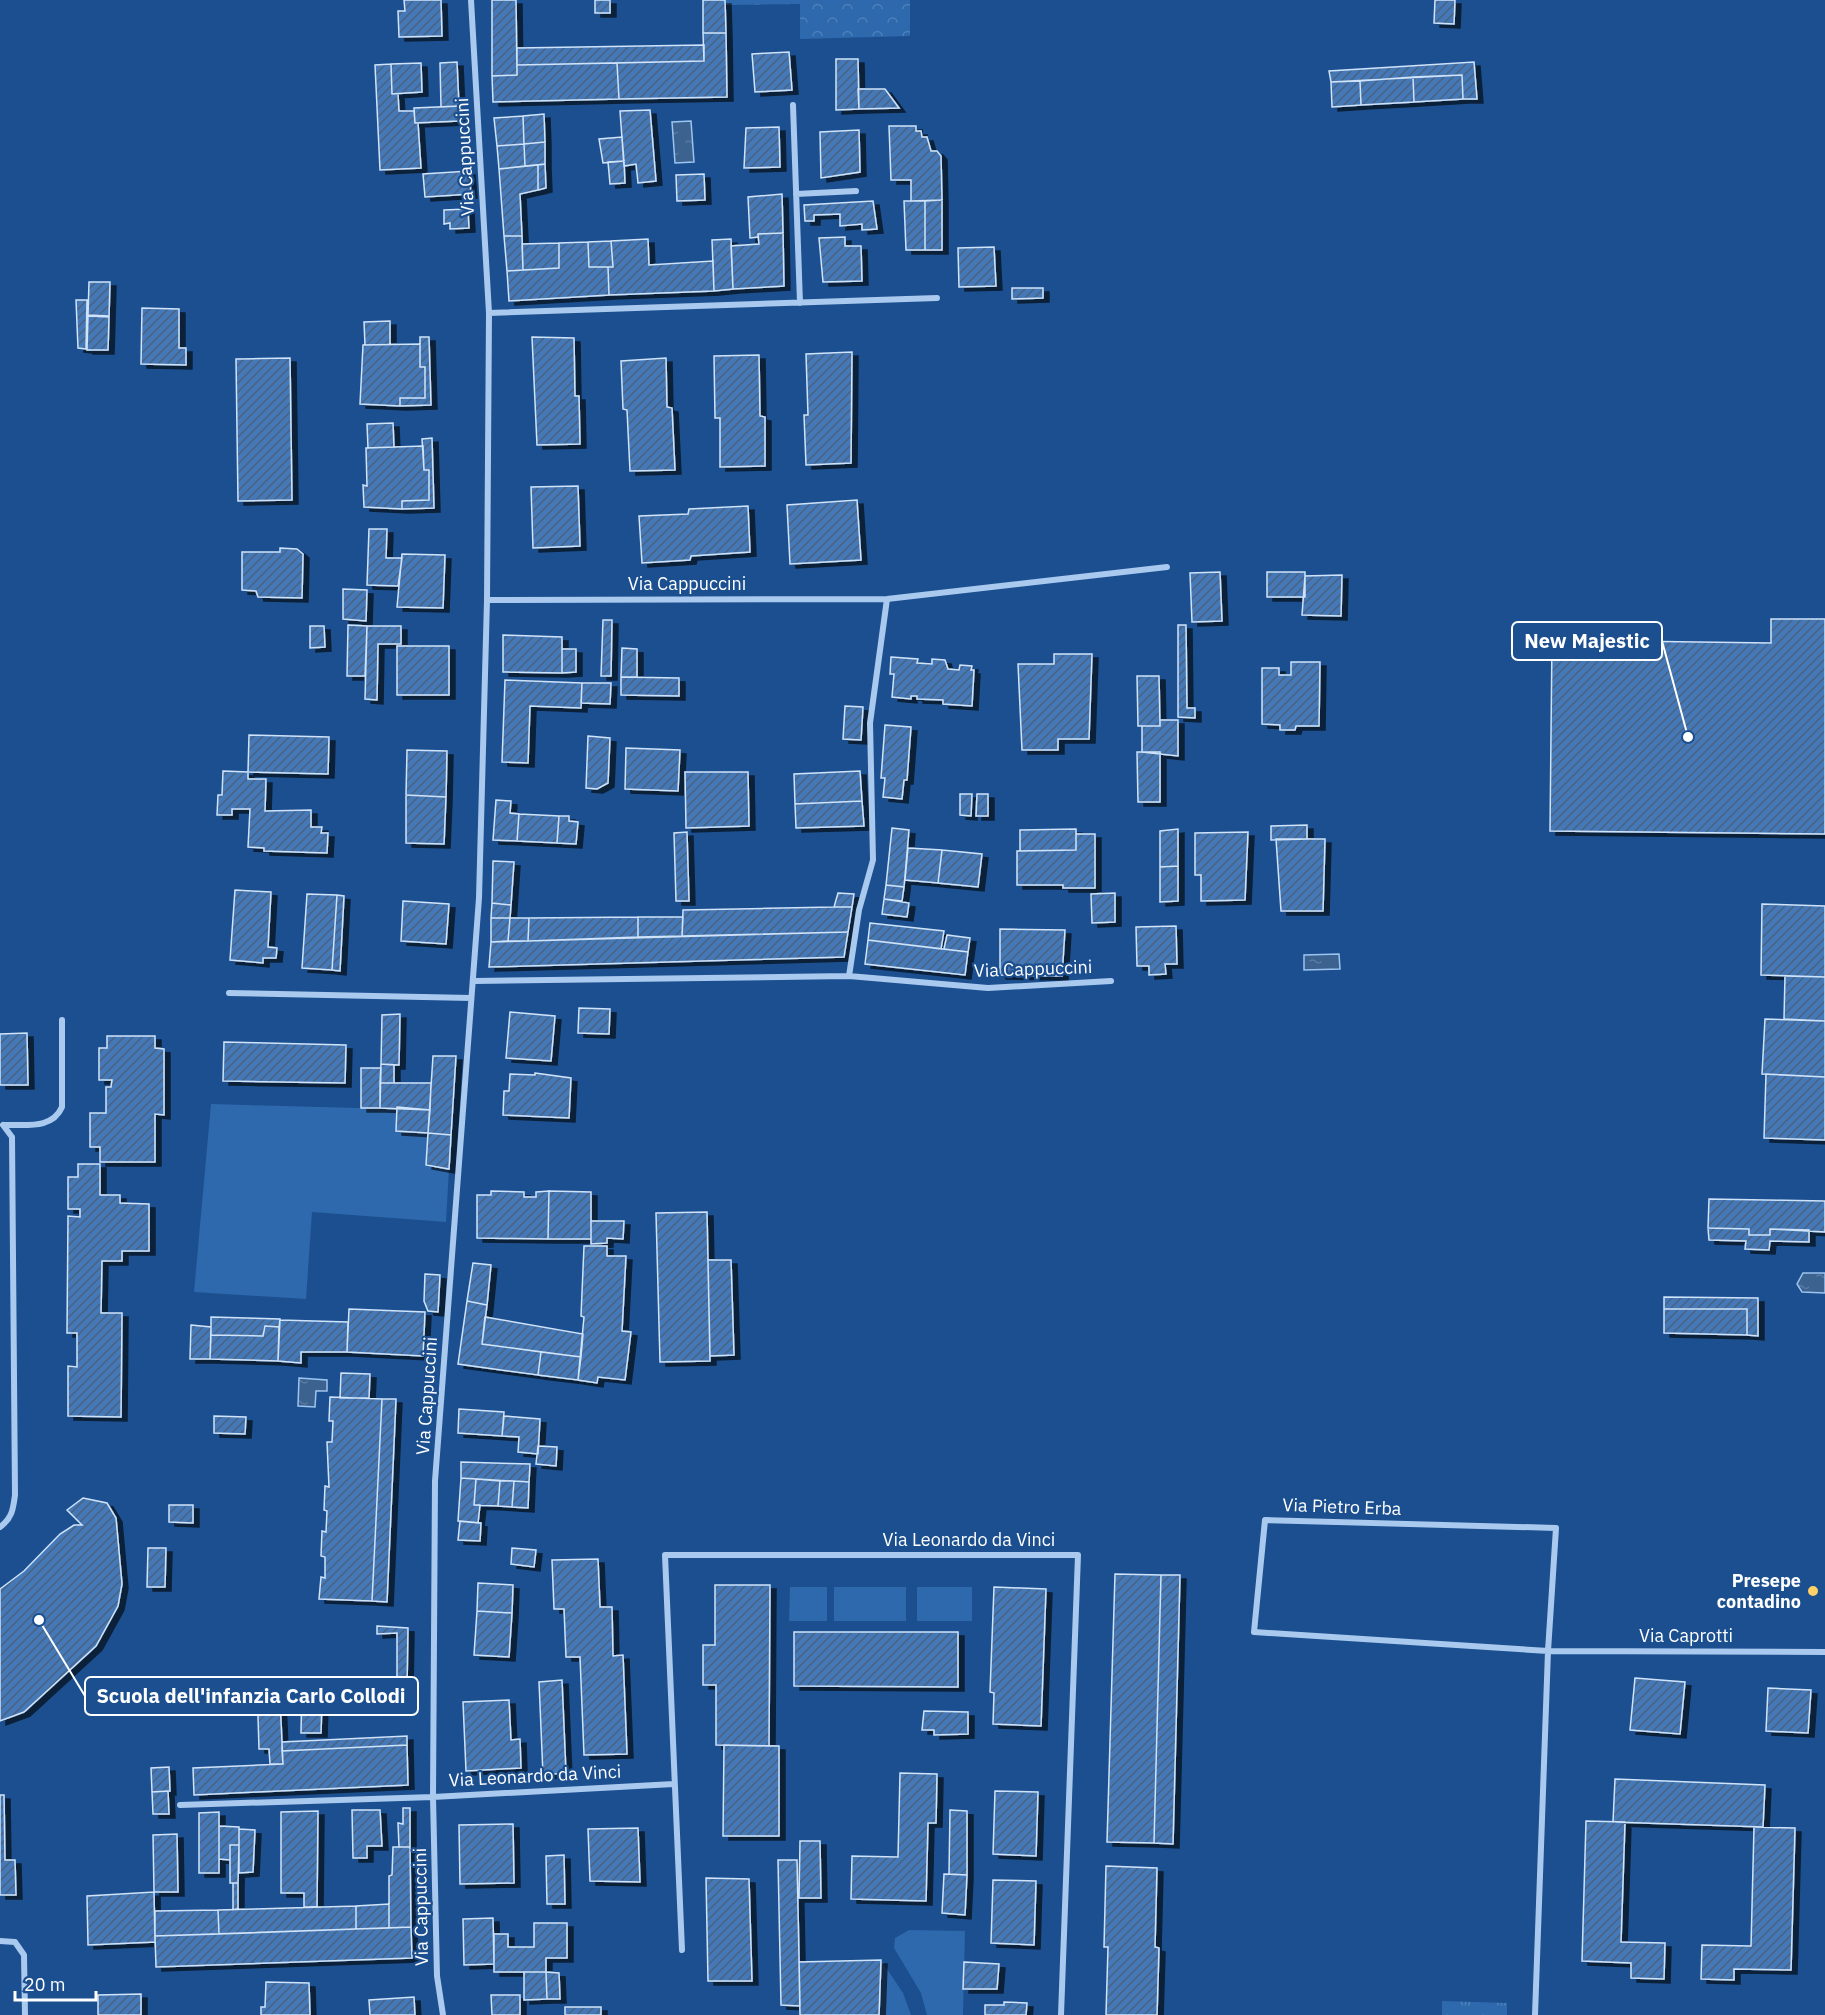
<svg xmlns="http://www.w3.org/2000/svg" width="1825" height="2015" viewBox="0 0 1825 2015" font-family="'IBM Plex Sans',sans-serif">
<defs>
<pattern id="grass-tufts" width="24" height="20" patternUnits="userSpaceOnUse" patternTransform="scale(1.5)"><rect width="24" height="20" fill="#2e69ad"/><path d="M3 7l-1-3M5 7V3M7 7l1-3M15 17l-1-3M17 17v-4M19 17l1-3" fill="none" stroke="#4d80b9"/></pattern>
<pattern id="forest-crowns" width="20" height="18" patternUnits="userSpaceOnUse" patternTransform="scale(1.5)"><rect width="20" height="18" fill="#2e69ad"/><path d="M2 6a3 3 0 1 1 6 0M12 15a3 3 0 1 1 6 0" fill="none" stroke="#4d80b9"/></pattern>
<pattern id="water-ripples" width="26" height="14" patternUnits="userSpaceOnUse" patternTransform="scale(1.5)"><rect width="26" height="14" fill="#3c6290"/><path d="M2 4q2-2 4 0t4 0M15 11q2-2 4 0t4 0" fill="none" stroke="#597aa1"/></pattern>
<pattern id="building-hatch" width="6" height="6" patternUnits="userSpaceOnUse" patternTransform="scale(1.5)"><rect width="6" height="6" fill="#4478b7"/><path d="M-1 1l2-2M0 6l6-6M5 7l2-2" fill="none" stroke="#486282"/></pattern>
<filter id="shadow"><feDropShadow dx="6" dy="4" stdDeviation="0" flood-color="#0009"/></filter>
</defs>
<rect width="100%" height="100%" fill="#1b4f8f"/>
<!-- grass -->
<path fill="url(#grass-tufts)" d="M1442 2001 1507 2003V2015H1442Z"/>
<!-- forest -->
<path fill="url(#forest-crowns)" d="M725 0H910V36L800 39V4L725 5Z"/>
<!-- green -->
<path fill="#2e69ad" d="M211 1104 397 1109 396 1131 428 1133 426 1165 449 1169 446 1222 312 1212 306 1299 194 1292Z
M790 1587H827V1621H789Z
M834 1587H906V1621H834Z
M917 1587H972V1621H917Z
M909 1930 965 1931 963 2015H927L921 1993 894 1948 895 1938Z
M881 1960 903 1993 911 2015H879Z"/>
<!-- water -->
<path fill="url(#water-ripples)" stroke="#9cc4f0" stroke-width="1.5" d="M691 121 694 162 675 163 672 122Z
M1339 954 1340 969 1304 970V955Z
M1803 1273H1825V1293L1802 1292 1797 1284Z
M299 1378 327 1380V1391H316L315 1407 298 1406Z"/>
<!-- building -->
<path fill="url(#building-hatch)" stroke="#cfe3fa" stroke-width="1.5" filter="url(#shadow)" d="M404 0H441L442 36 399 37 398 11H405Z
M492 0H516L517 75 492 76Z
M595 0H610V13H595Z
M703 0H725L726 33H703Z
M1435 0H1455L1454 24 1434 23Z
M703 33H726L727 97 619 99 617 63 704 61Z
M704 45V61L517 65V48Z
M789 52 792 90 755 92 752 54Z
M836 59H858L859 109 836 110Z
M457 62 459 106 441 107 440 63Z
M1474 62 1477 99H1463L1462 75 1331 82 1329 71Z
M421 63 422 92 392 94 391 64Z
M617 63 619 99 493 102 492 76 517 75V65Z
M391 64 392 94H398L399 111H414L415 123H418L421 168 380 170 375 65Z
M1462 75 1463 99 1414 102 1413 77Z
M1413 77 1414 102 1361 105 1360 81Z
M1360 81 1361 105 1332 107 1331 82Z
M858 89H885L899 108 859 109Z
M459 106V121L415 123 414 108Z
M650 110 656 181 638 183 636 164 624 166 620 111Z
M544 114 545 142 524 144 523 116Z
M523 116 524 144 497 146 494 118Z
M889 126H916V131H921L922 137H927L931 151H937L941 156 942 200 911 201V180H891Z
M779 127 780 167 744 168 746 128Z
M859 130 860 172 821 178 820 132Z
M622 137 624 161 603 163 599 139Z
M545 142V164L525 166 524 144Z
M524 144 525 166 499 169 497 146Z
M624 161 625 183 610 184 608 162Z
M545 164 546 188 538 190V165Z
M538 165V190L520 194 522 236H504L499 169Z
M469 171 471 194 425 197 423 174Z
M704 174 705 200 677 201 676 175Z
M782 194 783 233 758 234V237L750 238 748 197Z
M942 200V250H925V201Z
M873 201 877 229 862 230V224L840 226V214L814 215V221H805L804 205Z
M904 201H925V250H906Z
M468 209 469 228 450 229V223L444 224V210Z
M783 233 784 286 733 289 731 246 759 244 758 234Z
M504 236H522L523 270 507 271Z
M845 237V246H861L862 281 823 282 819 238Z
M648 239 649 265 713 261 714 291 609 295 608 267H613L611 241Z
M731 239 733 289 714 291 712 240Z
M611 241 613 267H589L588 242Z
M588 242 589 267H608L609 295 509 301 507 271 559 268V243Z
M559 243V268L523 270 522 244Z
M994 247 996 286 959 287 958 248Z
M89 282H110L109 316 88 315Z
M1012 288H1043V298L1012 299Z
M76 300H87L86 349 78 348Z
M142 308 179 309V348H186V365L141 364Z
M88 316 109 317 108 350H87Z
M390 321V345H365L364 322Z
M420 337H429L431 405 400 406V398H425V367H420Z
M532 337 574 338 575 396H579L580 444 537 445Z
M420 344V367H425V398H400V406L360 404 363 345Z
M852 352 851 463 806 465 804 415H808L806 354Z
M759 355 760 416 765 417V466L720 467V418H715L714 356Z
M290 358 292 500 238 501 236 359Z
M666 358 667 407 672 408 675 470 630 471 627 410 623 409 621 361Z
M393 423 394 447 368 448 367 424Z
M432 438 434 508 402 509V501L429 500V470H424L422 439Z
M423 446 424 470H429V500L402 501V509L364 507 363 485 367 486 366 448Z
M578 486 580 546 533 548 531 487Z
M857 500 861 560 790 564 787 505Z
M748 506 750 552 691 556 690 560 642 563 639 516 688 514 689 509Z
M369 529H387L386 558H402L398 586 367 585Z
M280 548 297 549 303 554 302 598 258 597 256 591 242 590V552H280Z
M402 554 445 555 443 608 397 607Z
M1220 572 1222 621 1192 622 1190 573Z
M1267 572H1305V597H1267Z
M1342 575 1341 616 1302 615 1305 576Z
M343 589 367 590 366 621 343 619Z
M1771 619H1825V834L1550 831 1552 640 1771 643Z
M603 620H612L611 676H601Z
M348 625 367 626 365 676H347Z
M1178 625H1186L1187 708H1195V718L1178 717Z
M310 626H324L325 647 310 648Z
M367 626H401V644H378L377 700 365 699Z
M503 635 562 637V673L503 672Z
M397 646H449V695H397Z
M622 648 637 649V677H621Z
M562 649H576V672L562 673Z
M1054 654H1092L1089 739H1058V750H1022L1018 664H1054Z
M891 657 918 659 917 663 932 664V659L945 660 948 669 959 670 960 665 972 666 971 670H974L972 706 943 704V700L917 699V696H911V699L892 697 894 674H890Z
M1291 662H1320L1319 726H1296L1295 730H1280V725L1262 724V668H1279V675H1291Z
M1137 676H1159L1160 726H1138Z
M621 677 679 678V696L621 695Z
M505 680 582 683 581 708 530 706 528 763 502 762Z
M582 683H611L610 704 581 703Z
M845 706 863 707 861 740 843 739Z
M1160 720H1178V756L1142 752V726H1160Z
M885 725 911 727 907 780H904L902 799 883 797 885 778H881Z
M249 735 329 737 328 774 248 772Z
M588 736 610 738 608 783 597 789 586 788Z
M626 748 680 750 678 791 625 789Z
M407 750 447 751 446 797 406 795Z
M1137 752H1160V802H1138Z
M223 771 248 772V779H266L265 811 311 810V827H322L321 833H328L327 853 264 851V848L248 847 250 809H232V815H217L218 795H222Z
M860 771 862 801 795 804 794 774Z
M685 772H748L749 826 686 828Z
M960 794H972L971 816 960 815Z
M977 794H988V816H976Z
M406 795 446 797 444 844 406 843Z
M496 800 511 801 510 813 519 814 517 841 493 840Z
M862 801 864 826 796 828 795 804Z
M519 814 559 816 557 843 517 841Z
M559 816H569V821L578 822 576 844 557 843Z
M1307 825V839L1271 840V826Z
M892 828 909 830 904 887 886 885Z
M1076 829V850L1020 851V830Z
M1178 829V866L1160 867V831Z
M687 832 689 901H676L674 833Z
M1248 832 1245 900 1201 901V875H1195V833Z
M1076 834H1095V888H1063V885H1017V851L1076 850Z
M1276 839H1325L1323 911H1281Z
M908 848 942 850 938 883 905 880Z
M942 850 982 854 978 887 938 883Z
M493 861 514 862 511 905 492 903Z
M1178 866V901L1160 902V867Z
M886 885 904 887 902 901 884 899Z
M235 890 271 892 268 947 277 948 276 958H263V963L230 960Z
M838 893 854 894 852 907H834Z
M1115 893V922L1092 923 1091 894Z
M307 894 337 895 332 970 302 968Z
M337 895 344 896 340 971 332 970Z
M884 899 909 903 907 917 882 914Z
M403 901 449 904 446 944 401 941Z
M492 903 511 905 510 918H491Z
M1762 904 1825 906V977L1761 975Z
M834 907H852L848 932 682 936 683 910Z
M638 917V937L528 941 529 918Z
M638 917H683L682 936 638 937Z
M491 918H510L508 941 491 942Z
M510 918H529L528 941H508Z
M870 923 944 931 941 949 868 940Z
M1176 926 1177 964H1165L1166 974 1149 975V966H1137L1136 927Z
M1000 929 1065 930 1062 976 1000 975Z
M848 932 844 957 489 967 491 942Z
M947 935 970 938 968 952 944 949Z
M868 940 968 952 965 975 865 964Z
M1785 976 1825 977V1021L1784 1019Z
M579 1008 610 1009 609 1034 578 1033Z
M510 1012 555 1016 551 1061 506 1058Z
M400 1014 399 1065 381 1064 382 1015Z
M1765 1019 1825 1021V1077L1762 1074Z
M27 1033 28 1085H0V1034Z
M107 1036H155V1048L164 1049V1115L155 1114V1162H100V1147H90V1113H106V1087H111L112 1080H99V1048H107Z
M224 1042 346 1045 345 1083 223 1081Z
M433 1056H456L451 1135 428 1133Z
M381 1064 394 1065V1083H380Z
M361 1068H381L380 1108H361Z
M535 1073 571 1078 569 1118 503 1115 504 1091H509L510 1074 535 1075Z
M1766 1074 1825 1077V1140L1764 1138Z
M380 1083H431L430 1110 380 1108Z
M397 1107 430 1110 428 1133 396 1131Z
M428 1133 451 1135 449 1169 426 1165Z
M78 1164H100V1195H120V1203L149 1204V1251H122V1261H102L101 1313H122L121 1417 68 1416V1366L77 1367V1333H67L68 1216 80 1217V1209H68V1177H78Z
M491 1191 524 1192V1197H536V1192L549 1191 548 1239 477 1238V1195H491Z
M549 1191 591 1192V1239H548Z
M1709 1199 1825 1201V1232L1770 1229V1235H1749V1229L1708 1228Z
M707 1212 710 1361 660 1362 656 1213Z
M591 1221H624L623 1239 607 1238V1243L591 1244Z
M1708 1228 1749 1229V1235H1770V1229L1809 1230V1242L1770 1241 1769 1250 1745 1249 1746 1241 1709 1240Z
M584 1246H607V1256H626L622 1331 631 1332 625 1380 598 1377 597 1383 578 1380 584 1317 581 1316Z
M708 1260H731L734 1355 710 1356Z
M473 1263 491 1265 487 1305 467 1301Z
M425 1274 440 1275 438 1312 428 1311 424 1301Z
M1664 1297 1758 1298V1336L1747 1335V1309H1664Z
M467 1301 487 1305 482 1344 541 1352 538 1375 458 1364Z
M349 1309 425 1312 423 1356 347 1352Z
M1664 1309H1747V1335L1664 1333Z
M211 1317 280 1319 279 1327 265 1326 263 1336 211 1335Z
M485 1317 583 1334 581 1357 482 1344Z
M280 1320 348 1322 347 1352H301V1363L278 1361Z
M191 1325 211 1327 210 1359H190Z
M265 1326 279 1327 278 1361 210 1359 211 1335 263 1336Z
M541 1352 581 1357 578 1380 538 1375Z
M341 1373 370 1374 369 1398H340Z
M330 1397 382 1399 372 1601 319 1599 321 1577 325 1578V1557L321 1556 322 1531 326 1532 327 1511 324 1510 325 1486 329 1487 327 1442H332L333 1421H329Z
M382 1399H396L387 1602 372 1601Z
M459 1409 504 1412 502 1436 458 1433Z
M214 1416 246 1417 245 1434 214 1433Z
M504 1416 540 1419 538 1454 518 1452 519 1437 502 1436Z
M538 1446 557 1447 556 1466 536 1464Z
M461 1462 530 1464 529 1482 461 1478Z
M461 1478 476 1479 474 1505H480L478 1523 458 1521Z
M476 1479 500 1481 498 1506 474 1505Z
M500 1481H514L512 1507 498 1506Z
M514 1481 529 1482 528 1508 512 1507Z
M83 1498 107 1503 116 1518 122 1584 118 1606 96 1646 24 1712 0 1721V1589L24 1571 60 1534 74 1525H82L67 1510Z
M169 1505H193V1523L169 1522Z
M460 1521 481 1523 480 1541 458 1540Z
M148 1548H166L165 1587H147Z
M512 1548 536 1550 534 1567 511 1564Z
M598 1559 600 1607H612L613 1656 623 1655 627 1754 584 1755 580 1657H566L564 1609H554L552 1560Z
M1115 1574 1161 1575 1154 1843 1107 1842Z
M1161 1575H1180L1173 1844 1154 1843Z
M478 1583 513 1585 512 1613 477 1611Z
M715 1585H770L769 1746 716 1745V1685H703V1645H715Z
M994 1587 1046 1589 1041 1726 993 1724 994 1693 990 1692Z
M477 1611 512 1613 509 1657 474 1655Z
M377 1626 408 1628 407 1687 397 1688V1633L377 1634Z
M794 1632H958V1687L794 1686Z
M1635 1678 1685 1682 1680 1734 1630 1730Z
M562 1680 566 1773 543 1775 539 1682Z
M257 1685 302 1686V1698L280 1699 283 1764H270L269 1749H259Z
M302 1686H353V1701L322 1702 321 1733H301Z
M1768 1688 1811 1690 1808 1733 1766 1731Z
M509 1700 511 1740 520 1739 521 1768 466 1771 463 1702Z
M924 1711 968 1712V1734L934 1735V1730H922Z
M407 1736V1745L282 1751V1742Z
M407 1745 408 1785 194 1795 193 1768 283 1764 282 1751Z
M724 1745 779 1746V1836H723Z
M169 1767 170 1791 152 1792 151 1768Z
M900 1773 937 1774 936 1823H928L926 1901 851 1899 852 1856 898 1857Z
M1615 1779 1765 1785 1763 1827 1613 1822Z
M168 1791 169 1814H153L152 1792Z
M995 1791 1038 1792 1036 1856 993 1854Z
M0 1795H4L5 1860H15L16 1895H0Z
M403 1808H410V1847H399L398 1823 403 1824Z
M352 1810H380L382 1846H367V1858H353Z
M950 1810 967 1811V1875L949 1874Z
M318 1811 317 1907H304V1893H281V1812Z
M219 1812V1873H199V1813Z
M1586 1821 1625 1822 1621 1942 1665 1943 1664 1979 1631 1978V1963L1582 1961Z
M513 1824 514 1883 460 1884 459 1825Z
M219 1826 239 1827V1845H230V1860L219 1859Z
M1754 1827 1795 1828 1791 1970 1734 1969V1980L1701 1979 1702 1945 1751 1946Z
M638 1828 640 1882 590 1881 588 1829Z
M239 1829 255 1830 253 1872 239 1873Z
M177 1834 178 1892H154L153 1835Z
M800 1841H820L821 1898H799Z
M230 1845H239L238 1883H230Z
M393 1847H410L411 1927 389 1928V1876L392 1875Z
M564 1855 565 1904H547L546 1856Z
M778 1860H797L800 2006 781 2005Z
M1106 1866 1157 1868 1155 1947 1159 1948 1157 2015H1106L1108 1947H1104Z
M944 1874 967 1875 965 1915 942 1913Z
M706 1878 749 1879 752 1981H708Z
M993 1880 1036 1881 1034 1945 991 1943Z
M233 1883H238V1909L233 1910Z
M154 1892 155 1942 88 1945 87 1896Z
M389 1904V1928L356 1929V1906Z
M356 1906V1929L219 1934 218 1910Z
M218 1910 219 1934 155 1936V1911Z
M493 1918 494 1964 464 1965 463 1919Z
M534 1923H567V1958H546V1972H494V1934H508V1947H534Z
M411 1927 412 1958 156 1967 155 1936Z
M881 1960 879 2015H800L799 1962Z
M964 1962 999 1964 997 1989H963Z
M524 1972H546L547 1999 524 2000Z
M546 1972 559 1973 560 1999H547Z
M266 1982 309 1983 310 2015H261V2007H265Z
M141 1994V2015H98V1995Z
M491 1995H520V2015H492Z
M414 1997 415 2015H370L369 2000Z
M1004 2002 1027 2003 1026 2015H985V2005H1004Z
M565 2007H601V2015H565Z"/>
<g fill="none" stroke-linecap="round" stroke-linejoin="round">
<!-- street -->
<path stroke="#a9c9ee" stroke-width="6" d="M793 105 800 303
M796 194 856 191
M489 313 937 298
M487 600 887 599 1167 567
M849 976 859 910 873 860 870 723 887 599
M474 981 849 976 988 988 1111 981
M229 993 471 998
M4 1125C25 1124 52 1130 62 1107V1020
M0 1527C12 1518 13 1510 15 1495L12 1137 3 1125
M180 1805 433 1797 674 1784
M0 1941 15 1942 24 1955 25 2015
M682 1950 665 1555H1078L1061 2015
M443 2015 437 1976 433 1797 435 1481 479 898 487 600 489 313 471 0
M1535 2015 1548 1651 1556 1528 1265 1520 1254 1632 1548 1651 1825 1652"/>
</g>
<!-- markers -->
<circle fill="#ffd166" stroke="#1b4f8f" stroke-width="2" cx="1813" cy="1591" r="6"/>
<g text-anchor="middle" stroke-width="4.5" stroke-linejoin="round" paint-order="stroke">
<!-- street labels -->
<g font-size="18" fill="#fff" stroke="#1b4f8f">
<text transform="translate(465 157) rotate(-93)" y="6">Via Cappuccini</text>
<text x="687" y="590">Via Cappuccini</text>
<text transform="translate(1033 969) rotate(-2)" y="6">Via Cappuccini</text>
<text transform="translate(427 1396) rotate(-86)" y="6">Via Cappuccini</text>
<text transform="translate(1342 1507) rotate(2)" y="6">Via Pietro Erba</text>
<text x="969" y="1546">Via Leonardo da Vinci</text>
<text x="1686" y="1642">Via Caprotti</text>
<text transform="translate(535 1776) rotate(-3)" y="6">Via Leonardo da Vinci</text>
<text transform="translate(421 1907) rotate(-91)" y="6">Via Cappuccini</text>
</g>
<!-- poi labels -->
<g font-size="18" font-weight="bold" fill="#fff" stroke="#1b4f8f" text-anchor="end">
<text x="1801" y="1587">Presepe<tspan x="1801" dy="21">contadino</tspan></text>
</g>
</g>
<!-- callouts -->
<path fill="none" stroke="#fff" stroke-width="2" d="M1688 737L1662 641M39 1620L85 1696"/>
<g fill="#fff" stroke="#1b4f8f" stroke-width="2">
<circle cx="1688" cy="737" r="6"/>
<circle cx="39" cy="1620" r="6"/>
</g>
<g fill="#1b4f8f" stroke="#fff" stroke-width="2">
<rect x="1512" y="622" width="150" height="38" rx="6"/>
<rect x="85" y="1677" width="333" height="38" rx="6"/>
</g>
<g font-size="20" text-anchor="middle" font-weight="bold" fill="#fff">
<text x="1587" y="648">New Majestic</text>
<text x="251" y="1703">Scuola dell'infanzia Carlo Collodi</text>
</g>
<!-- scale -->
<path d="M15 1991v9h81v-9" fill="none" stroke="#ffffff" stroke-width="3"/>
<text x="24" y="1991" font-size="18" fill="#ffffff" stroke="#1b4f8f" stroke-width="4.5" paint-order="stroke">20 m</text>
</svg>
